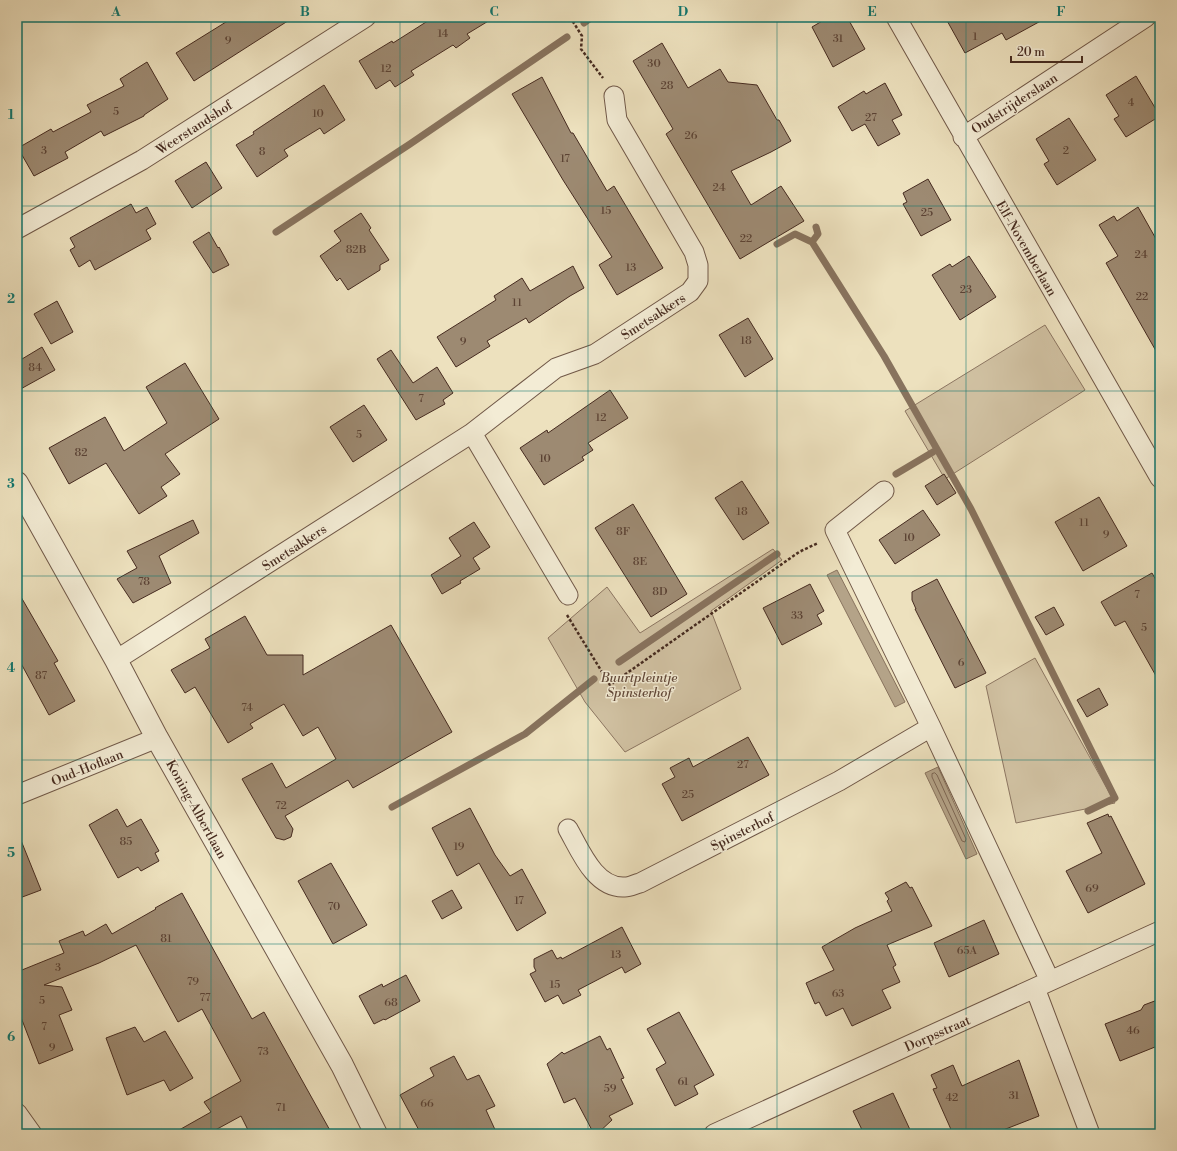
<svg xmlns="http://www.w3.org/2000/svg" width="1177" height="1151" viewBox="0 0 1177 1151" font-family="'Libre Bodoni',serif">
<rect width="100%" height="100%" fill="#ede1be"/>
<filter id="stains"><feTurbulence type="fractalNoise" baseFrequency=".005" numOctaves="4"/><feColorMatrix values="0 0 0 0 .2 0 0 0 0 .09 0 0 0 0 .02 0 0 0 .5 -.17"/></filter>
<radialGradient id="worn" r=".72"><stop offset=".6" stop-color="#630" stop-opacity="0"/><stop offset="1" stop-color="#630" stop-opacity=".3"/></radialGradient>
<!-- green -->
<path fill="#d1c2a3" stroke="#8c7662" d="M1045 325 1085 390 945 479 905 411Z
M773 549 782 560 711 611 741 689 625 752 585 702 548 638 607 587 640 633Z
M1035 658 1115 803 1016 823 986 686Z"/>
<!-- water -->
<path fill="#b4a388" stroke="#88735e" d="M837 570 905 702 895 707 827 575Z
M938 767 977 854 966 859 925 773Z"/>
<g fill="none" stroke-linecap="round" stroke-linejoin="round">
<!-- shore -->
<path stroke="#7d6754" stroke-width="1" d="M935 773 937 775 966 839 965 842 962 841 932 777V774Z"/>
<!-- stream -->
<path stroke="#88735e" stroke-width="7" d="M584 23 592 17
M276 232 410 144 567 37
M812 242 818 234 816 227
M777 244 795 234 812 242 884 356 971 509 1115 798 1088 811
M896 474 933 452
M619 662 777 554
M392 807 525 734 594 679"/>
</g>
<!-- building -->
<path fill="#9d8a72" stroke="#462b20" d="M234 17H294L194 81 176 53Z
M434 17H495L467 34 470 38 456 48 453 45 411 71 414 75 395 87 390 80 376 89 359 61 392 41 393 43Z
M829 17H847L865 49 833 67 812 27Z
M945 17H1048L1006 40 1002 33 965 53Z
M662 43 688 88 720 69 728 82 757 85 777 120H779L791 141 771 152 731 171 751 205 781 186 804 221 740 259 666 134 673 129 633 61Z
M147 62 168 99 144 115V116L104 136 101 131 65 152 68 158 34 176 18 148 51 129 53 132 91 112 87 105 124 86 120 79Z
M1136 76 1160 116 1126 137 1114 119 1119 116 1106 95Z
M542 77 571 133H573L607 191 614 186 663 268 617 295 599 265 612 257 563 180 512 94Z
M885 83 902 115 892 120 900 134 878 146 865 124 852 131 838 107 864 91 866 94Z
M324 85 345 120 324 134 320 128 284 150 288 156 257 177 236 145 254 134 253 132Z
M1069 118 1096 160 1057 185 1044 164 1049 161 1036 139Z
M206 162 222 188 192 208 175 181Z
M928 179 951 220 921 236 903 204 907 202 903 193Z
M131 204 136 213 147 207 156 224 146 230 151 239 95 270 90 260 79 267 70 250 75 247 70 238Z
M1138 207 1160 246V358L1106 263 1118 256 1099 225 1114 216 1117 221Z
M361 213 371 228 369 230 389 260 380 265V270L348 290 340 278 337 281 320 256 341 241 334 231Z
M209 232 218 248 219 247 229 265 213 273 193 242Z
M969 256 996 297 960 320 932 275 950 264 952 267Z
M573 266 584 288 570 296 529 323 526 318 487 341 490 346 456 367 437 337 496 300 494 296 522 278 530 291Z
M57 301 73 332 51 344 34 314Z
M748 318 773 359 745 377 719 335Z
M42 347 55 370 17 391V362Z
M391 350 413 383 437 367 453 393 443 400 445 404 416 420 377 359Z
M185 363 219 419 165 454 180 474 161 487 167 496 139 514 106 463 69 484 49 448 105 417 124 451 167 423 146 387Z
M610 390 628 418 588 443 593 450 582 457 584 460 544 485 520 448 547 430 548 433Z
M364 405 387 440 353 462 330 427Z
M944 474 956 493 937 505 925 486Z
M742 481 769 523 743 540 715 498Z
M1099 497 1127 546 1083 571 1055 522Z
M633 504 687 594 651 617 595 528Z
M923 510 940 535 895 564 879 540Z
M193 520 199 533 159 556 171 583 133 603 117 579 137 568 127 551Z
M474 522 490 547 473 558 480 569 460 581 461 583 442 594 431 575 461 556 449 538Z
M1152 573 1160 587V683L1125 621 1115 626 1101 602Z
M937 579 986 673 955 688 915 609H916L912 600V592Z
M810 584 824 611 817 615 822 624 782 645 763 608Z
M17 590 58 661 54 663 75 701 49 715 17 656Z
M1054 607 1064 625 1046 635 1035 617Z
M245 616 267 655H303V675L391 625 452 732 353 788 348 780 285 816 293 829 291 837 284 840 276 838 242 779 272 763 286 788 336 759 318 727 303 736 284 704 250 724 253 728 228 743 195 687 185 693 171 670 210 648 205 639Z
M1099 688 1108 705 1087 717 1077 700Z
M748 737 769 775 682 821 662 784 675 777 670 768 689 758 693 767Z
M470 808 495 855 510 876 522 869 546 913 517 931 479 863 457 876 432 828Z
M117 809 127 827 141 819 159 851 155 853 159 861 141 871 138 867 118 878 89 825Z
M1108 814 1109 817 1111 816 1145 884 1088 913 1066 871 1102 853 1087 823Z
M17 833H18L41 890 17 899Z
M331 863 367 925 333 944 298 881Z
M906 882 910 888 912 887 932 926 887 945 896 965 893 967 900 982 882 990 891 1008 852 1026 843 1008 826 1016 819 1002 815 1004 806 983 834 970 822 947 855 928 892 911 887 901 889 899 885 893Z
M452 890 462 908 442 919 432 901Z
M182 893 252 1019 264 1012 332 1134H250L241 1116 208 1134H172L211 1112 204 1102 241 1081 202 1009 178 1022 136 945 99 963 44 985 62 987 72 1010 59 1015 73 1050 39 1064 17 1007V972L64 953 59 941 83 931 85 936 106 924 112 934 156 909 155 908Z
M984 920 999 954 949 977 934 943Z
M622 927 641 964 625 973 622 967 578 990 581 995 563 1004 558 995 545 1002 530 974 536 971 534 967V959L552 950 557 959 561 957 562 959Z
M406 975 420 1001 385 1020 384 1019 374 1024 359 996 382 984 383 987Z
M1160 999V1045L1120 1061 1105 1024 1141 1010 1144 1005Z
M679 1012 714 1075 694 1086 698 1094 675 1106 656 1069 666 1063 647 1029Z
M135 1027 144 1042 165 1031 193 1078 170 1091 164 1080 127 1095 106 1038Z
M600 1036 607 1050 610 1048 624 1078 621 1079 633 1104 609 1116 612 1120 597 1134H594L575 1098 564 1103 547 1064 562 1052 564 1054Z
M454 1056 467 1080 479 1075 495 1106 486 1110 497 1134H421L400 1095 434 1076 430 1068Z
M1019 1060 1039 1116 993 1134H953L933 1089 937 1088 931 1075 953 1065 962 1086Z
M893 1093 912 1134H864L853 1111Z"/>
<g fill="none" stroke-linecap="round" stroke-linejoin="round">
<!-- minor casing -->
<g stroke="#705848" stroke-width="21">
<path id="minor" d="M896 17 1160 478
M963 137 1146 17
M17 229 142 160 366 17
M472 433 568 595
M884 491 835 530 931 727 1050 981
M116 660 472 433 556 368 595 354 690 292 698 281V265L694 252 617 120 614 96
M17 795 157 738
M568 829C580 850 595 889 625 887 630 887 635 884 640 883L839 781 931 727
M1035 988 1090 1134
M17 1113 32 1134
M714 1134 1160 931"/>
</g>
<!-- tertiary casing -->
<g stroke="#705848" stroke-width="24">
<path id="tertiary" d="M17 483 116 660 157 738 342 1065 376 1134"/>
</g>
<!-- path -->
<path stroke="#462b20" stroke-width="2.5" stroke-dasharray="3 2" stroke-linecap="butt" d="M570 17 582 36 581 49 603 78
M567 615 610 685 799 552 818 543"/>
<!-- minor -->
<use href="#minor" stroke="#f3ecd5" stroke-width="19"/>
<!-- tertiary -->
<use href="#tertiary" stroke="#f3ecd5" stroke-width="22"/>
</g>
<!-- grid -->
<path fill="none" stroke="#0f766e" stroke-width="1" stroke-opacity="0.55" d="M211 17V1134M400 17V1134M588 17V1134M777 17V1134M966 17V1134M17 206H1160M17 391H1160M17 576H1160M17 760H1160M17 944H1160"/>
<g text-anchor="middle" stroke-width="3" stroke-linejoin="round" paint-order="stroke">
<!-- number labels -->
<g font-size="11" fill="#5c4334">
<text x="443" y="37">14</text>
<text x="975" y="40">1</text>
<text x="838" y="42">31</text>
<text x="228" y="44">9</text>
<text x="654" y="67">30</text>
<text x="386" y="72">12</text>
<text x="667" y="89">28</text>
<text x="1131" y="106">4</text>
<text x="116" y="115">5</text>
<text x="318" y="117">10</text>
<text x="871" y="121">27</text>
<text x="691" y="139">26</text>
<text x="44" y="154">3</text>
<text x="1066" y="154">2</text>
<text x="262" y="155">8</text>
<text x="565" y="162">17</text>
<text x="719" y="191">24</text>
<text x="606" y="214">15</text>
<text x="927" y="216">25</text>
<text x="746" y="242">22</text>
<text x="356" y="253">82B</text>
<text x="1141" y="258">24</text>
<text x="631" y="271">13</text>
<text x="966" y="293">23</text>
<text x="1142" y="300">22</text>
<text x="517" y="306">11</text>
<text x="746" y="344">18</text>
<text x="463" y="345">9</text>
<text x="35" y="371">84</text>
<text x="421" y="402">7</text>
<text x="601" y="421">12</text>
<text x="359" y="438">5</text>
<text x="81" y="456">82</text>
<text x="545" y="462">10</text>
<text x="742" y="515">18</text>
<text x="1084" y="526">11</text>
<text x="623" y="535">8F</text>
<text x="1106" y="538">9</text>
<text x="909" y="541">10</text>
<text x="640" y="565">8E</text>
<text x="144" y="585">78</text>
<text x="660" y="595">8D</text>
<text x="1137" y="598">7</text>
<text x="797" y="619">33</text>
<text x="1144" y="631">5</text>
<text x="961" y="666">6</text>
<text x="41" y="679">87</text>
<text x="247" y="711">74</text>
<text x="743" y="768">27</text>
<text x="688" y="798">25</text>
<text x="281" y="809">72</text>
<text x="126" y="845">85</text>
<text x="459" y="850">19</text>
<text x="1092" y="892">69</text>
<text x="519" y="904">17</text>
<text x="334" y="910">70</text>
<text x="166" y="942">81</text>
<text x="967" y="954">65A</text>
<text x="616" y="958">13</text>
<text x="58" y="971">3</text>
<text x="193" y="985">79</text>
<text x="555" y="988">15</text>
<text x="838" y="997">63</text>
<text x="205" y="1001">77</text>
<text x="42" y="1004">5</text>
<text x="391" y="1006">68</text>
<text x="44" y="1030">7</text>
<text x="1133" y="1034">46</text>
<text x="52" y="1051">9</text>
<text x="263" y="1055">73</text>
<text x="683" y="1085">61</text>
<text x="610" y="1092">59</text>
<text x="1014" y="1099">31</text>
<text x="952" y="1101">42</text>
<text x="427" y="1107">66</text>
<text x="281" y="1111">71</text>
</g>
<!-- street labels -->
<g font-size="13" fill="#462b20" stroke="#f3ecd5">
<text transform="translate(1014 103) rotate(-33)" y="5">Oudstrijderslaan</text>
<text transform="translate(194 127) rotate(-33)" y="5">Weerstandshof</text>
<text transform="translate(1027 248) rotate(60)" y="5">Elf-Novemberlaan</text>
<text transform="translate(653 316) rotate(-33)" y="5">Smetsakkers</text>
<text transform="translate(294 547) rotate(-33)" y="5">Smetsakkers</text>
<text transform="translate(87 767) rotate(-22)" y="5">Oud-Hoflaan</text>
<text transform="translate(197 809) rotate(61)" y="5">Koning-Albertlaan</text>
<text transform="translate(742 831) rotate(-27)" y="5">Spinsterhof</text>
<text transform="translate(937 1033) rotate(-24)" y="5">Dorpsstraat</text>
</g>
<!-- park labels -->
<g font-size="13" font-style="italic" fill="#62493a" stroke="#f3ecd5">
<text x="639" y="682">Buurtpleintje<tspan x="639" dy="15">Spinsterhof</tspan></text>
</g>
</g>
<!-- margin -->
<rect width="1177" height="1151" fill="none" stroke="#ede1be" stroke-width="44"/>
<!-- scale -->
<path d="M1011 56v6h71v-6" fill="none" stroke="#462b20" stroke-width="2"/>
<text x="1017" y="56" font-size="12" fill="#462b20" stroke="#f3ecd5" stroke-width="3" paint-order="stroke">20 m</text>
<rect x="22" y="22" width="1133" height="1107" fill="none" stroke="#0f766e" stroke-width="1.5"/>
<g font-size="13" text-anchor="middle" font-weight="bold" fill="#0f766e">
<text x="116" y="16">A</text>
<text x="305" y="16">B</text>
<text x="494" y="16">C</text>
<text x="683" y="16">D</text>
<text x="872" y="16">E</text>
<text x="1061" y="16">F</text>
<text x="11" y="119">1</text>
<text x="11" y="303">2</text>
<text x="11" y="488">3</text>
<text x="11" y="672">4</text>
<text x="11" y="857">5</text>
<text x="11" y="1041">6</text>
</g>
<rect width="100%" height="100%" filter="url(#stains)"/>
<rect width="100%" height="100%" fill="url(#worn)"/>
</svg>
